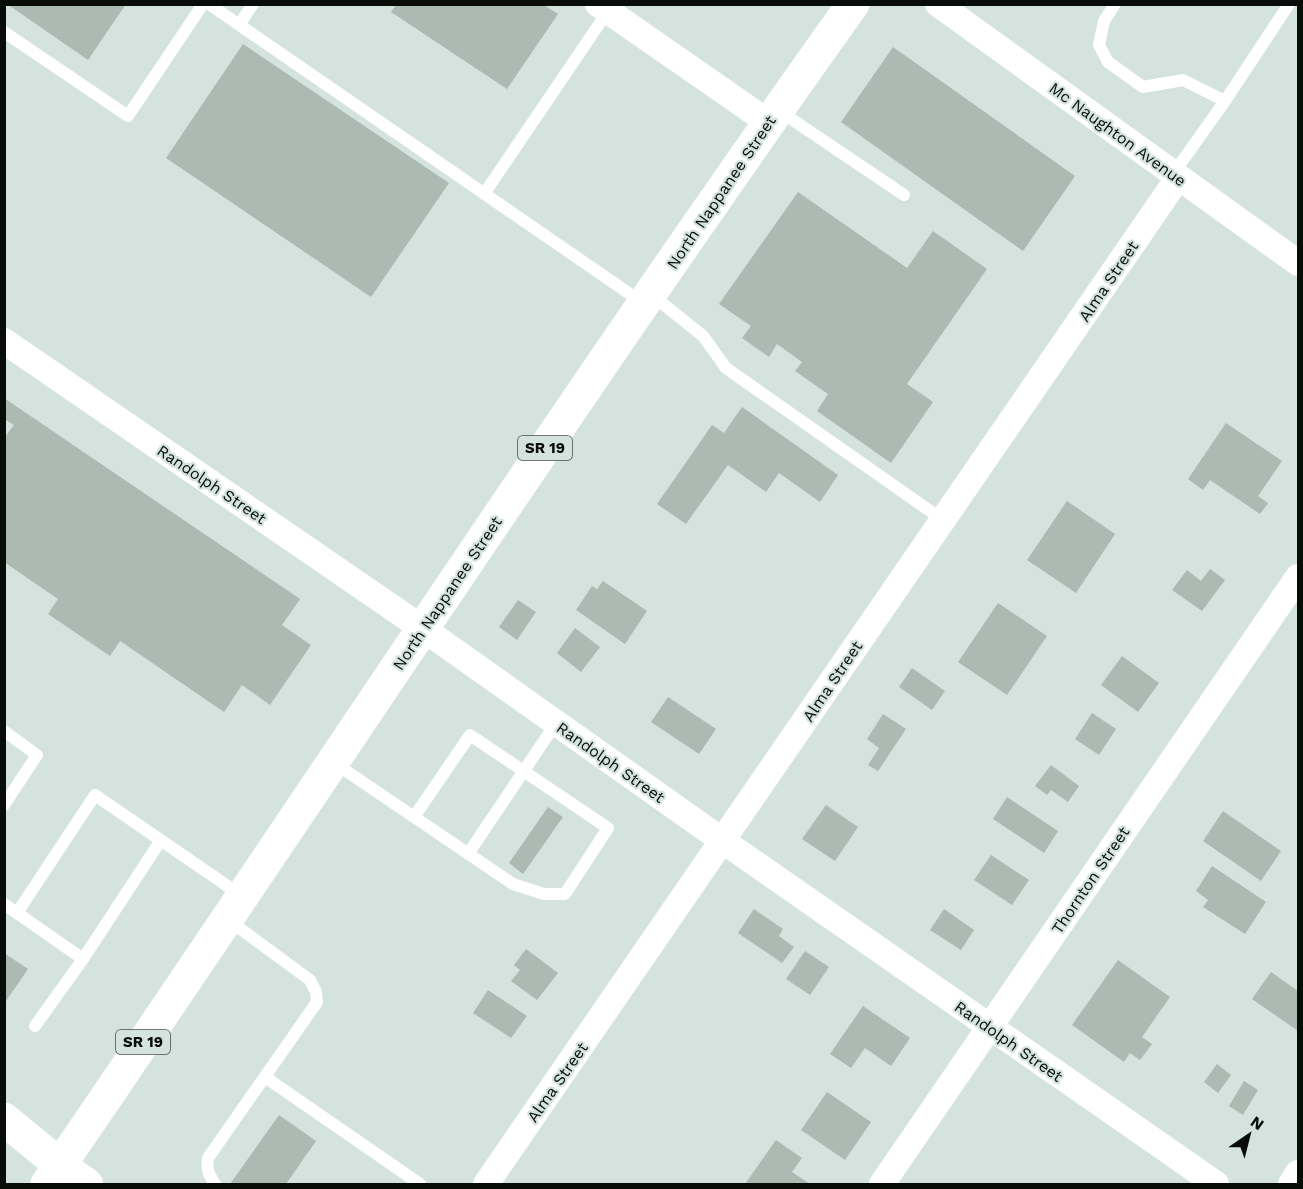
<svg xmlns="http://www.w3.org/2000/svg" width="1303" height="1189" viewBox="0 0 1303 1189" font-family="'Work Sans',sans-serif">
<rect width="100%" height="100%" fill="#d4e3dd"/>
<!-- building -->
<path fill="#abbab3" d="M7 4H126L88 60Z
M396 5H544L558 14 507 89 391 12Z
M243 44 449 183 371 297 166 158Z
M893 47 1075 176 1023 251 841 122Z
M798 192 907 268 933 231 987 269 907 384 933 402 891 463 817 411 828 394 795 371 802 362 777 344 769 357 742 338 751 326 719 304Z
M4 398 300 599 282 625 311 645 270 705 242 685 224 712 120 641 110 656 48 614 58 599 4 562V438L14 425 4 419Z
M742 407 838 475 820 502 779 473 766 492 728 465 686 524 657 504 712 425 724 433Z
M1226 423 1282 461 1258 496 1268 503 1260 514 1210 480 1203 490 1188 479Z
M1067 501 1115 534 1076 593 1027 560Z
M1210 569 1225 580 1202 611 1172 590 1187 570 1201 581Z
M603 581 647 611 625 644 576 610 592 586 597 589Z
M518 600 536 612 517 640 499 627Z
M998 603 1047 636 1007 695 958 662Z
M575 628 600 647 581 672 557 653Z
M1122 656 1159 683 1138 712 1101 685Z
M912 668 945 691 932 710 899 687Z
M668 697 716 729 699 754 651 722Z
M1092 713 1116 729 1099 755 1075 739Z
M883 714 906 729 878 771 868 765 879 748 867 739Z
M1051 765 1079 786 1068 802 1051 790 1047 795 1035 786Z
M1007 797 1058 831 1044 853 993 819Z
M826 805 858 827 835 861 802 839Z
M548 807 563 817 523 874 509 863Z
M1223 811 1281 851 1261 881 1203 841Z
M991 855 1029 880 1012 905 974 880Z
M1212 866 1266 902 1245 934 1203 907 1208 900 1196 891Z
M754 909 783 929 779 936 794 947 782 963 738 933Z
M944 909 974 930 961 950 930 930Z
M526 949 558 973 537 1000 511 981 520 970 514 965Z
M805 951 829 967 810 995 786 979Z
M4 953 28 969 4 1004Z
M1118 960 1170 997 1142 1037 1152 1044 1140 1060 1130 1053 1124 1062 1072 1025Z
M1271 972 1298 991V1031L1252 999Z
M488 990 527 1016 511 1038 473 1013Z
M863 1006 910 1038 891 1066 865 1048 851 1068 830 1054Z
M1217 1064 1231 1075 1218 1093 1204 1082Z
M1244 1081 1258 1090 1243 1115 1229 1106Z
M827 1092 871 1122 845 1160 801 1130Z
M279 1115 316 1141 286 1184H230Z
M776 1140 802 1158 792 1172 810 1184H745Z"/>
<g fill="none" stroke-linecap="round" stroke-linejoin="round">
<!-- service -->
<path stroke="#fff" stroke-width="12" d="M209 4 643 303
M1115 4 1104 21 1099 45 1108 62 1143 87 1183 80 1225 101
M239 25 253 4
M4 32 128 116 203 4
M778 110 904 195
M1173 174 1225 101 1289 4
M484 194 608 11
M652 295 703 336 726 368 943 520
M4 731 37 755 4 805
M333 762 513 884 544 894H565L608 828 470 735 414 817
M468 854 556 723
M4 904 17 913 95 795 242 896
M17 913 83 959
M35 1026 83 959 161 840
M265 1077 420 1184
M215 1184C209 1175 206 1170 208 1158L317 1002 316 992 310 980 227 919"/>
<!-- minor -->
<path stroke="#fff" stroke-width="26" d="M598 4 768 122
M938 4 1298 263
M4 341 422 628 723 841 1216 1184
M486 1184 1178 178
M882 1184 1298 577
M1291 1184 1298 1173"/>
<!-- tertiary -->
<path stroke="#fff" stroke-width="32" d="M60 1165 87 1184"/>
<!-- secondary -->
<path stroke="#fff" stroke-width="33" d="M4 1119 60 1165"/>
<!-- primary -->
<path stroke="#fff" stroke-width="33" d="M47 1184C316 792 576 392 853 4"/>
</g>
<g text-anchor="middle" stroke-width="4.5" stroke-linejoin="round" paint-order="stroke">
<!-- shield labels -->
<g fill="#d4e3dd" stroke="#454d49" stroke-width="1.5">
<rect x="518" y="436" width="54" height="24" rx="4.5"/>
<rect x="116" y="1030" width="54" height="24" rx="4.5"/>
</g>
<g font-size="15" font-weight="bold" fill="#080d0a">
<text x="545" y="453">SR 19</text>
<text x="143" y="1047">SR 19</text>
</g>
<!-- street labels -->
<g font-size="16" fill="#080d0a" stroke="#d4e3dd">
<text transform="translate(1118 134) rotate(36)" y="6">Mc Naughton Avenue</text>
<text transform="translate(721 192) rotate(-56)" y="6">North Nappanee Street</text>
<text transform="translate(1108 281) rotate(-56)" y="6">Alma Street</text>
<text transform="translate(212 484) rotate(34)" y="6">Randolph Street</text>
<text transform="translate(447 593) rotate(-56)" y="6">North Nappanee Street</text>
<text transform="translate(832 681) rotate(-56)" y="6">Alma Street</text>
<text transform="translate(611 762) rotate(35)" y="6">Randolph Street</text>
<text transform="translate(1090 880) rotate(-56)" y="6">Thornton Street</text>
<text transform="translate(1009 1041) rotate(35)" y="6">Randolph Street</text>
<text transform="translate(557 1082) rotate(-55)" y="6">Alma Street</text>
</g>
</g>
<!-- border -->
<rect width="1303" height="1189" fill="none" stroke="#080d0a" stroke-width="12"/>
<!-- north arrow -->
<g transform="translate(1249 1135) rotate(35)" stroke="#d4e3dd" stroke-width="4.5" paint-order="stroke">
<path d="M0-4.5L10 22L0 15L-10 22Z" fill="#080d0a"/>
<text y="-9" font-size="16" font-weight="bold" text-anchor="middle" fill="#080d0a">N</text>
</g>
</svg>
